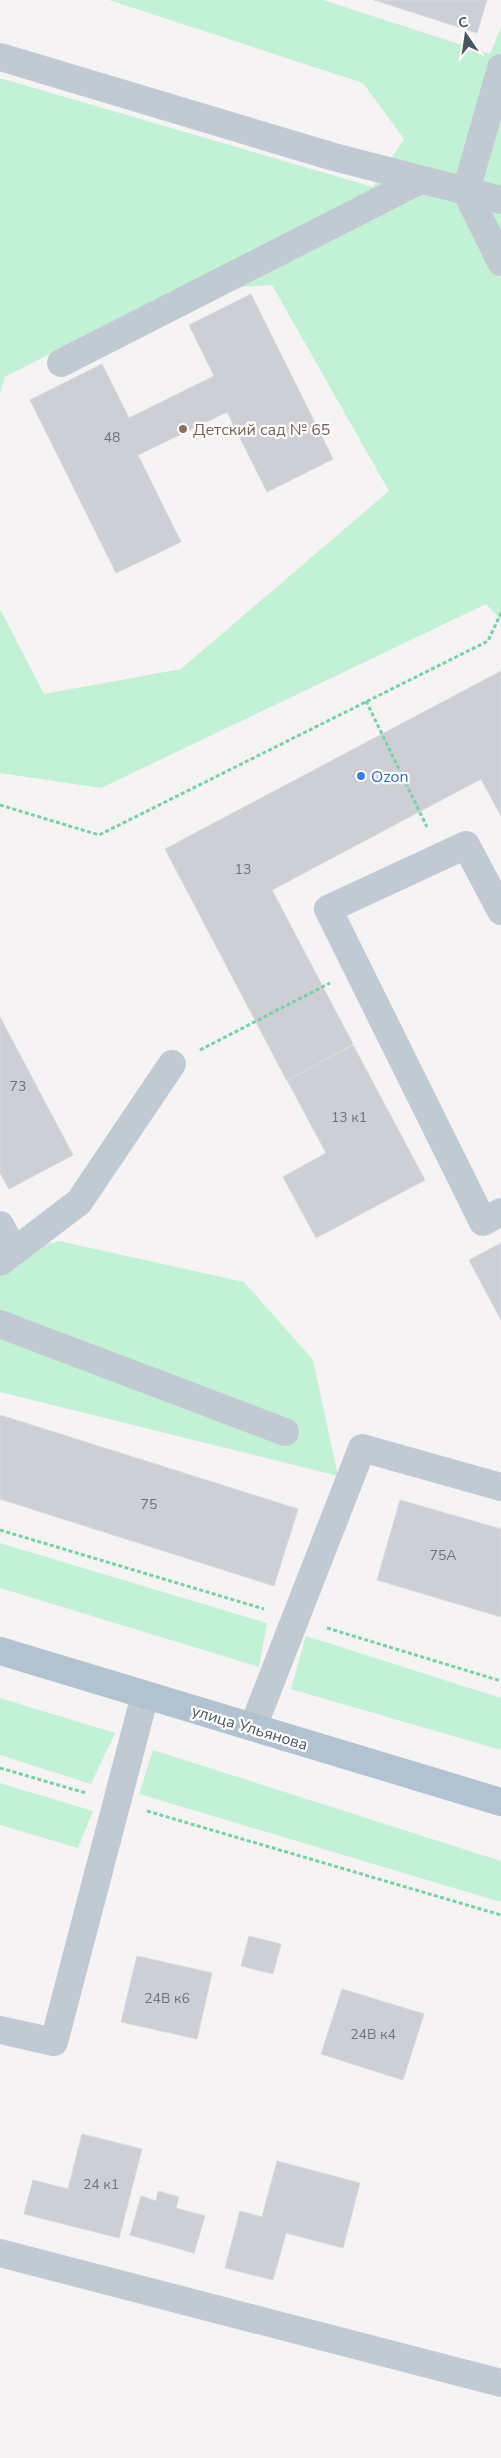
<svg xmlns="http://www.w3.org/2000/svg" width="501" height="2458" viewBox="0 0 501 2458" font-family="'Nunito Sans',sans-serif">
<rect width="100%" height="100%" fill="#f5f3f3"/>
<!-- green -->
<path fill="#c3f1d5" d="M109 0H323L490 54 501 27V620L486 604 101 788 0 773V609L44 694 181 669 389 491 272 285 171 291 5 377 0 393V78L373 187 404 139 363 83Z
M59 1241 244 1282 313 1360 338 1476 0 1392V1258Z
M0 1543 267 1623 259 1667 0 1588Z
M306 1636 501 1698V1750L291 1689Z
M0 1698 115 1733 91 1784 0 1755Z
M153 1750 501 1861V1902L139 1794Z
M0 1783 93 1811 78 1848 0 1825Z"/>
<!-- building -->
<path fill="#cdcfd5" stroke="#d7d9de" d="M374 0H487L477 33Z
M251 294 333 459 267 492 227 412 138 455 181 542 116 573 30 400 102 364 129 418 214 376 189 325Z
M501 671V816L481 779 272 890 353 1044 287 1081 165 849Z
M0 1017 73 1155 9 1189 0 1173Z
M353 1045 425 1180 316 1238 283 1177 326 1153 287 1080Z
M501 1243V1320L469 1260Z
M0 1415 298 1509 274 1586 0 1499Z
M400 1500 501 1529V1617L377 1580Z
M249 1936 281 1944 273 1974 241 1966Z
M137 1956 212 1973 197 2039 121 2022Z
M342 1989 424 2014 403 2080 321 2054Z
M82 2134 142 2149 119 2238 24 2214 33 2180 68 2189Z
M277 2161 360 2183 343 2248 286 2233 273 2280 225 2268 240 2211 262 2217Z
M158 2191 179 2197 176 2208 205 2216 194 2253 130 2235 141 2196 156 2201Z"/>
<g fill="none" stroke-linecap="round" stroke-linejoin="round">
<!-- path -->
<path stroke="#7ad0a6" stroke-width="3" stroke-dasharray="4 2.5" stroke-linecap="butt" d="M366 701 427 827
M0 805 99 835 488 641 501 613
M200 1050 330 983
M0 1530 264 1609
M327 1628 501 1681
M0 1768 86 1793
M147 1811 501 1915"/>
<!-- minor -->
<path stroke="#c1cad2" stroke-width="28" d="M0 57 334 157 501 200
M501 68 466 191 501 262
M61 363 420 180
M501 911 466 845 328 909 483 1222 501 1212
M0 1225 14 1251
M0 1262 79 1202 172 1064
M0 1324 285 1432
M253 1727 362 1448 501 1487
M0 2030 54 2042 145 1695
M0 2253 501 2383"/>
<!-- major -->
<path stroke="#b3c2d1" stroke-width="28" d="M0 1651 501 1802"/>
</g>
<!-- markers -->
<circle fill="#8d6e63" stroke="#fff" stroke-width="2" cx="183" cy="429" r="5"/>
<circle fill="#3f7fe0" stroke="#fff" stroke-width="2" cx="361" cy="776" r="5"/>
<g text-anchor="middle" stroke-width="4.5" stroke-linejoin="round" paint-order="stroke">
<!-- number labels -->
<g font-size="14" fill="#6b747e">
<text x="112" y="442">48</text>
<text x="243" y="874">13</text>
<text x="18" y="1091">73</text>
<text x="349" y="1122">13 к1</text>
<text x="149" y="1509">75</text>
<text x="443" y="1560">75А</text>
<text x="167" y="2003">24В к6</text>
<text x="373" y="2039">24В к4</text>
<text x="101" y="2189">24 к1</text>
</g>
<!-- education labels -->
<g font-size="16" fill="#785e54" stroke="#fff" text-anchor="start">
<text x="193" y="435">Детский сад № 65</text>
</g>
<!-- shop labels -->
<g font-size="16" fill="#366cbe" stroke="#fff" text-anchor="start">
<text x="371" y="782">Ozon</text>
</g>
<!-- street labels -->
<g font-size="16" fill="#4a5661" stroke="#fff">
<text transform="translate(250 1727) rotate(17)" y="6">улица Ульянова</text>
</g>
</g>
<!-- north arrow -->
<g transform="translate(466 35) rotate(347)" stroke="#ffffff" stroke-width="4" paint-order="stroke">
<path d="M0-4L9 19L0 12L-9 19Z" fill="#4a5661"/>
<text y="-8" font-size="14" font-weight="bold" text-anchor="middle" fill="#4a5661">С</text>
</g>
</svg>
